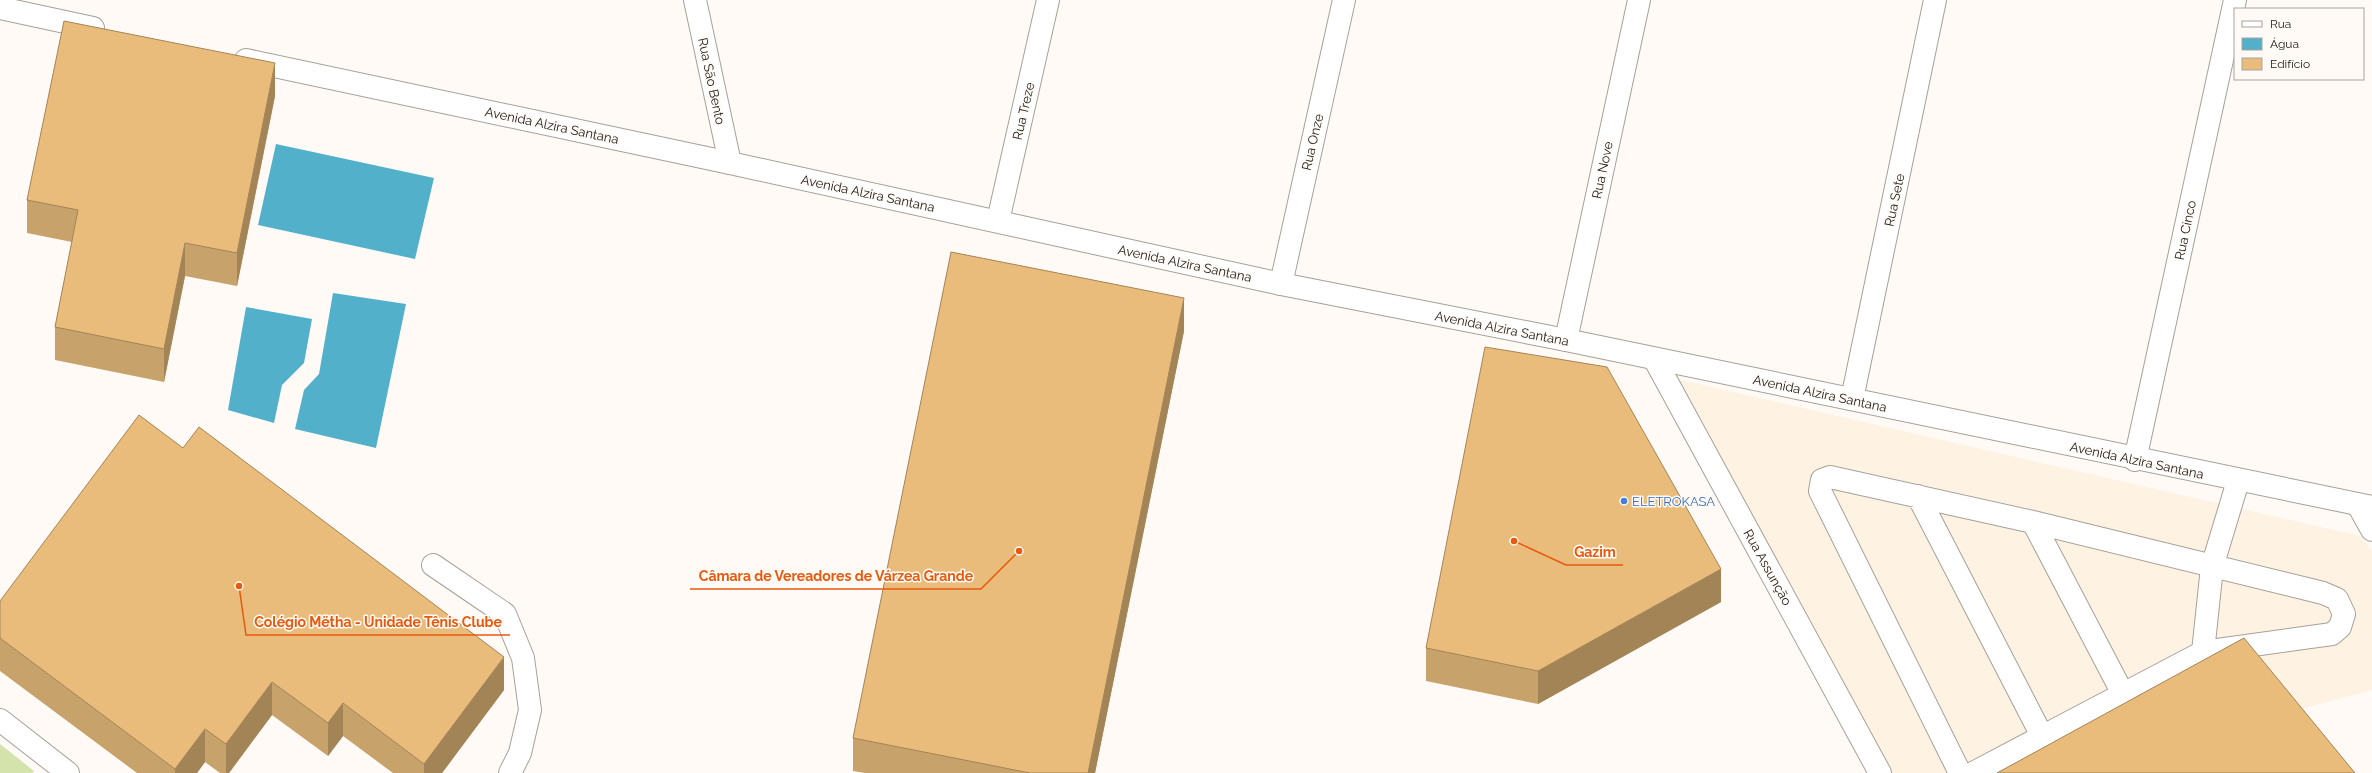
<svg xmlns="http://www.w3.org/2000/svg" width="2372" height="773" viewBox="0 0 2372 773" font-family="Raleway,sans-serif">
<rect width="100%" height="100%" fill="#fffaf5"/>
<!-- built -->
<path fill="#fef2e2" d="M1672 378 2360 536 2372 551V690L2279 715 2327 773H1890Z"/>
<!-- green -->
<path fill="#d4e2ac" d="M0 744 34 771 32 773H0Z"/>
<!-- water -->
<path fill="#53b0cb" d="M276 144 434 178 415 259 258 225Z
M333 293 406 304 376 448 295 429 304 390 319 374Z
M246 307 312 319 304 363 282 385 274 423 228 410Z"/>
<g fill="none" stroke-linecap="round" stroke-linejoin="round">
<!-- service casing -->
<g stroke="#a7a098" stroke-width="24">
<path id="service" d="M1918 496 2042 736
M2033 522 2123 694
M433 565 505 614 523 658 530 710 520 753 510 773
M1960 773 1820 491 1822 480 1830 477 2033 522 2323 593 2337 599 2344 614 2340 627 2332 634 2203 652
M1973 773 2203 652 2212 567 2238 481"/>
</g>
<!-- minor casing -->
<g stroke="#a7a098" stroke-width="24">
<path id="minor" d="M695 0 730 163
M998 221 1048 0
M1281 284 1344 0
M1566 340 1639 0
M1655 360 1880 773
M1852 399 1935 0
M2135 460 2235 0
M2358 505 2372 530"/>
</g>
<!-- tertiary casing -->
<g stroke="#a7a098" stroke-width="24">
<path id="tertiary" d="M0 720 68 773"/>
</g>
<!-- secondary casing -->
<g stroke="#a7a098" stroke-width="24">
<path id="secondary" d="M0 8 93 28
M246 60 730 163 1281 284 1566 340 2372 507"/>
</g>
<!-- service -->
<use href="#service" stroke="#fff" stroke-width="22"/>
<!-- minor -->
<use href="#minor" stroke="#fff" stroke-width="22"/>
<!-- tertiary -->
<use href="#tertiary" stroke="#fff" stroke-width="22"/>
<!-- secondary -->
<use href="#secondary" stroke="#fff" stroke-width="22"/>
</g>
<!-- wall -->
<path fill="#c8a26b" d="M275 96 237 286 185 276 164 382 55 360V327L72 242 27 233V200Z
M1184 331 1095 773H865L853 771V738Z
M0 601 504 690 442 773H393L343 736 328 756 272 715 229 773H220L205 762 197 773H137L0 671Z
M1721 602 1538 704 1426 681V648Z"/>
<!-- shaded-wall -->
<path fill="#a38457" d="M275 63V96L237 286V253Z
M185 243V276L164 382V349Z
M1184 298V331L1095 773H1088Z
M1721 569V602L1538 704V671Z
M504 657V690L442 773H424V764Z
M272 682V715L229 773H226V744Z
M343 703V736L328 756V723Z
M205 729V762L197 773H175V769Z"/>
<!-- building -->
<path fill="#e9bc7c" stroke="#a38457" d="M64 21 275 63 237 253 185 243 164 349 55 327 78 210 27 200Z
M951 252 1184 298 1088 773H1030L853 738Z
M1485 347 1607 367 1721 569 1538 671 1426 648Z
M139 415 183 448 199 427 504 657 424 764 343 703 328 723 272 682 226 744 205 729 175 769 0 638V601Z
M2244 638 2355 773H1997Z"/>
<!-- markers -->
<circle fill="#3f7fe0" stroke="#fffaf5" stroke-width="1.5" cx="1624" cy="501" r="4"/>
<g text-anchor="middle" stroke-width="3" stroke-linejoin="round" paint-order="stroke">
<!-- street labels -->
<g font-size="13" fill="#24211e" stroke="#fffaf5">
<text transform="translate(712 81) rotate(78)" y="5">Rua São Bento</text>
<text transform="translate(1023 111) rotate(-77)" y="5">Rua Treze</text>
<text transform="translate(552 125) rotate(12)" y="5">Avenida Alzira Santana</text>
<text transform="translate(1312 142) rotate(-77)" y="5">Rua Onze</text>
<text transform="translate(1602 170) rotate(-78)" y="5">Rua Nove</text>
<text transform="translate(868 193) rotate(12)" y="5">Avenida Alzira Santana</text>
<text transform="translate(1894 200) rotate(-78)" y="5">Rua Sete</text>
<text transform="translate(2185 230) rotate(-78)" y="5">Rua Cinco</text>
<text transform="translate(1185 263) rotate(12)" y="5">Avenida Alzira Santana</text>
<text transform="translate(1502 328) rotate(11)" y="5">Avenida Alzira Santana</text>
<text transform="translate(1820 393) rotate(12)" y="5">Avenida Alzira Santana</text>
<text transform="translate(2137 460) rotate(12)" y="5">Avenida Alzira Santana</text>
<text transform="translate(1768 567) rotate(61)" y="5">Rua Assunção</text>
</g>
<!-- shop labels -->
<g font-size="13" fill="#366cbe" stroke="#fffaf5" text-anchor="start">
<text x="1632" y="506">ELETROKASA</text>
</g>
</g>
<!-- callouts -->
<path fill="none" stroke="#e8590c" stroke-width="1.5" d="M1514 541L1566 565H1623M1019 551L981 589H690M239 586L246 635H510"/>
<g fill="#e8590c" stroke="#fffaf5" stroke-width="1.5">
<circle cx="1514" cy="541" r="4"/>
<circle cx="1019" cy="551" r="4"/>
<circle cx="239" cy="586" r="4"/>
</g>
<g font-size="14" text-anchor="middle" font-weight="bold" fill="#e8590c" stroke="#fffaf5" stroke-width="3" stroke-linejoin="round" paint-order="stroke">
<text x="1595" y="557">Gazim</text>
<text x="836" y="581">Câmara de Vereadores de Várzea Grande</text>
<text x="378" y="627">Colégio Mëtha - Unidade Tênis Clube</text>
</g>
<!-- legend -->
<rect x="2234" y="8" width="130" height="72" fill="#fffaf5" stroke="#a7a39f"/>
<rect x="2242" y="21" width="20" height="6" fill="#ffffff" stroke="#a7a39f"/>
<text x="2270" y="28" font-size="12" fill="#24211e">Rua</text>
<rect x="2242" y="38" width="20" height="12" fill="#53b0cb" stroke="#a7a39f"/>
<text x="2270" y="48" font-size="12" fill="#24211e">Água</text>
<rect x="2242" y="58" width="20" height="12" fill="#e9bc7c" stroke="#a7a39f"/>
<text x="2270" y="68" font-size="12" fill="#24211e">Edifício</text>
</svg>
